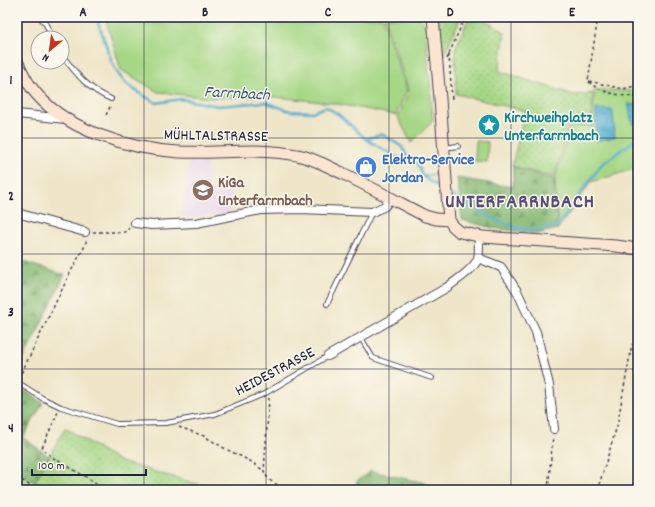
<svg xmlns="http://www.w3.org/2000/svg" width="655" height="507" viewBox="0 0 655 507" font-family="Dekko,sans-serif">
<defs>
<pattern id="forest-firs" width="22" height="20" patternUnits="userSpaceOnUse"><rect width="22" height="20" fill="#84b872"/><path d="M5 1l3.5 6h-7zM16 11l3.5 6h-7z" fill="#6c955f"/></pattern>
<pattern id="park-dots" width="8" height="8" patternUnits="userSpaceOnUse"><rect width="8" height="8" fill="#a6d785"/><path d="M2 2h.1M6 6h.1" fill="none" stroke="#8fb874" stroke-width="1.8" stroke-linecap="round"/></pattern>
<pattern id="water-ripples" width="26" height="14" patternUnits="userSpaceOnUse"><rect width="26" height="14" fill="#51aecf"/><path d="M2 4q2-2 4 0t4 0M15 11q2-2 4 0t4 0" fill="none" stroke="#438da9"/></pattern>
</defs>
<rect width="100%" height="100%" fill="#fbf7ec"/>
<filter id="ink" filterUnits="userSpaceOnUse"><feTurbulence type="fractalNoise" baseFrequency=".025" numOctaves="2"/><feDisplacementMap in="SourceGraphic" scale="8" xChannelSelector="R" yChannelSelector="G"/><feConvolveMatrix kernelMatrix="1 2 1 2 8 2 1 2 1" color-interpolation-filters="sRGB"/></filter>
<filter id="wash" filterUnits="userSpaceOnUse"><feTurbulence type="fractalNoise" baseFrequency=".012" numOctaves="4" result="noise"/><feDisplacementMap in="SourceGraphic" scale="16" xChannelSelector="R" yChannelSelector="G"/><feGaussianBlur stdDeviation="0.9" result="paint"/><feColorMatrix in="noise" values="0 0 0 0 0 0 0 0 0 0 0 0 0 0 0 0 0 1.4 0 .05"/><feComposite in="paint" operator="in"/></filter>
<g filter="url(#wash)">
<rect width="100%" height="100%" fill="#efe6c9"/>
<!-- built -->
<path fill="#e7d2ef" d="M190 160 195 161 196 164H200V161H207L208 188 232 192 229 213 181 219Z"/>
<!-- grass -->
<path fill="#a6d785" stroke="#647c60" d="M105 17H382L407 90 396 115 332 103 265 96 210 98 158 92 121 70Z
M384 17H420L425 25 433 121 411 143 398 117 409 91Z
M595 90 638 91V168L591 182 558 229 555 179 571 126 592 127Z
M476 141 488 142 487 162 475 161Z
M17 470 46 490H17Z"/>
<!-- forest -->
<path fill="url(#forest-firs)" stroke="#536d56" d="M513 167 554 179 558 229 537 234 492 228 462 220 457 178 513 187Z
M17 260 65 275 17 373Z
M17 386 43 403 23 438 49 456 35 482 17 469Z
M371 471 425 483 436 490H356L357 481Z"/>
<!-- park -->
<path fill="url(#park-dots)" stroke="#647c60" d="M437 17H461L442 60Z
M469 17H478L505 32 499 71 574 95 593 93 591 126 569 125 554 177 512 166 525 111 456 94 455 49Z
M65 428 121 462 218 490H48L35 482Z"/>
<!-- water -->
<path fill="url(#water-ripples)" stroke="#3a6885" d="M628 104 638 105V123L632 124Z
M596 109 613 110 615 137 596 141Z"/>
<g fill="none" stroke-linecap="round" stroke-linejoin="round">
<!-- stream -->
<path stroke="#51aecf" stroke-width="2.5" d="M95 17C107 38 108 68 127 84 136 92 147 97 156 103L181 99 218 106 265 102 290 111 312 112 326 107 338 114 366 139 379 147 396 157 408 158 418 164 423 177 442 189
M366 139 382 134 402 147 408 158
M423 177 436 174
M450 194C472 208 512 233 539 230 545 229 551 227 557 226L602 164 638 138"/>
</g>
</g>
<g filter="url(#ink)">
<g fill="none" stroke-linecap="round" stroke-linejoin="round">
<!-- lane casing -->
<g stroke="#413f50" stroke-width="6">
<path id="lane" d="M40 17 45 23 53 38
M17 18 20 17
M62 55C77 75 88 89 111 99
M444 148 458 146
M327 304 372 212
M361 338 373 358 432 378
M17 382 42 398 61 407 117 424 166 423 215 414 264 394 328 356"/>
</g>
<!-- street casing -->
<g stroke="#413f50" stroke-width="10">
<path id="street" d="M17 114 66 119
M17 213 85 232
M135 223 152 225 196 223 261 210 301 209 372 212 385 206 390 198
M478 258 501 267 517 291 536 332 549 385 554 429
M328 356 446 288C454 282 475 269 478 258 480 252 478 242 479 236"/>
</g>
<!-- secondary casing -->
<g stroke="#413f50" stroke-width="13">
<path id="secondary" d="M433 17 440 99 449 220 453 226 460 232 483 237 616 246 638 249
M17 61C21 70 25 79 31 87 62 130 129 149 179 152 219 154 258 147 297 155 314 158 329 167 344 174 372 188 398 202 425 216L436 219 449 220"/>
</g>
<!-- path -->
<path stroke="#413f50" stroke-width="1.5" stroke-dasharray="3 3" stroke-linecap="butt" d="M598 17 588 81C601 94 621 95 638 98
M449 54 452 100
M447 59 465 17
M589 81 623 89 638 85
M106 115 111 105
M93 232H126L129 228
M19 378 70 273 86 244V240
M269 398 264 471C268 484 282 486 293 490
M58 412 42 448 52 457 108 490
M179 427 204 436 224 448 250 461 264 471
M17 477 29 485 33 490
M548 490 553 436
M596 490 599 485 617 426 632 344"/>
<!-- lane -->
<use href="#lane" stroke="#fff" stroke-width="4"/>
<!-- street -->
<use href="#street" stroke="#fff" stroke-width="8"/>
<!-- secondary -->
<use href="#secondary" stroke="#fce5d0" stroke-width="11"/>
</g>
</g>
<!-- grid -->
<path fill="none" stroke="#22223b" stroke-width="1" stroke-opacity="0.55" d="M144 17V490M266 17V490M389 17V490M511 17V490M17 138H638M17 254H638M17 369H638"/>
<!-- icons -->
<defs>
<g id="sight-disc" transform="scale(1.15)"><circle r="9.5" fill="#0f9aa8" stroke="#fbf7ec"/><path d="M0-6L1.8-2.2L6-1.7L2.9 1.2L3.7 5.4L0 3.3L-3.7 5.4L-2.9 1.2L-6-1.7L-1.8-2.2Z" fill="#fff"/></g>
<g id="shop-disc" transform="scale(1.15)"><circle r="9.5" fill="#3f7fe0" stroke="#fbf7ec"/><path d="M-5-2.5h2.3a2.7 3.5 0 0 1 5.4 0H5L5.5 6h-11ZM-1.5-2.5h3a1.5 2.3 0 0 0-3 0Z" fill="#fff"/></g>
<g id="school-disc" transform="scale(1.15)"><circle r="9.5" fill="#8d6e63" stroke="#fbf7ec"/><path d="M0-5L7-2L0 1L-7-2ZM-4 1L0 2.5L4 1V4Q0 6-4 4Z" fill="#fff"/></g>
</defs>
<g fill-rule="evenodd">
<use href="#sight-disc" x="489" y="125"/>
<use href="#shop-disc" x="366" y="167"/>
<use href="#school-disc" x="203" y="190"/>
</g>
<g text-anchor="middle" stroke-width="3" stroke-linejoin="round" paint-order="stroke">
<!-- culture labels -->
<g font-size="16" font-weight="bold" fill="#0d838f" stroke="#fbf7ec" text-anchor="start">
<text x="504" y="122">Kirchweihplatz<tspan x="504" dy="18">Unterfarrnbach</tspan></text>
</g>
<!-- street labels -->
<g font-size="16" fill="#22223b" stroke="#fbf7ec">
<text transform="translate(216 134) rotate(1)" y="6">MÜHLTALSTRASSE</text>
<text transform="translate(274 370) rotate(-28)" y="6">HEIDESTRASSE</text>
</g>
<!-- shop labels -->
<g font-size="16" font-weight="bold" fill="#366cbe" stroke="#fbf7ec" text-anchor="start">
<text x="382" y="164">Elektro-Service<tspan x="382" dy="18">Jordan</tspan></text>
</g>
<!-- education labels -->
<g font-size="16" font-weight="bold" fill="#785e54" stroke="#fbf7ec" text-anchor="start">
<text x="218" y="187">KiGa<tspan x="218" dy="18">Unterfarrnbach</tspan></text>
</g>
<!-- water labels -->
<g font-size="17" font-style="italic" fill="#355a76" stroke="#fbf7ec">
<text transform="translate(237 92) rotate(3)" y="6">Farrnbach</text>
</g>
<!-- district labels -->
<g font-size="20" font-weight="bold" letter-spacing="1" fill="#574e77" stroke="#fbf7ec">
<text x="520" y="207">UNTERFARRNBACH</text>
</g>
</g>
<!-- margin -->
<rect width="655" height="507" fill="none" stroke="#fbf7ec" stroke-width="44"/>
<!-- north arrow -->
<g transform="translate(50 50) rotate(209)"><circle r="19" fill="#fbf7ec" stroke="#a4a2a5"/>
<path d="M0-3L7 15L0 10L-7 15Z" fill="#c8321e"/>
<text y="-6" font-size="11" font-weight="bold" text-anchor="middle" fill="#22223b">N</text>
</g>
<!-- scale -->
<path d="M32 469v6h114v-6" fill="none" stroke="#22223b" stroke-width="2"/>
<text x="38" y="469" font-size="12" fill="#22223b" stroke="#fbf7ec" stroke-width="3" paint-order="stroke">100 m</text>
<rect x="22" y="22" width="611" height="463" fill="none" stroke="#22223b" stroke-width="1.5"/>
<g font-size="13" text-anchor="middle" font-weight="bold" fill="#22223b">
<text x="83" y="16">A</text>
<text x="205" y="16">B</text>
<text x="328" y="16">C</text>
<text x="450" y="16">D</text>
<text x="572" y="16">E</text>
<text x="11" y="84">1</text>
<text x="11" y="200">2</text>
<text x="11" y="316">3</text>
<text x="11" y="432">4</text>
</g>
</svg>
